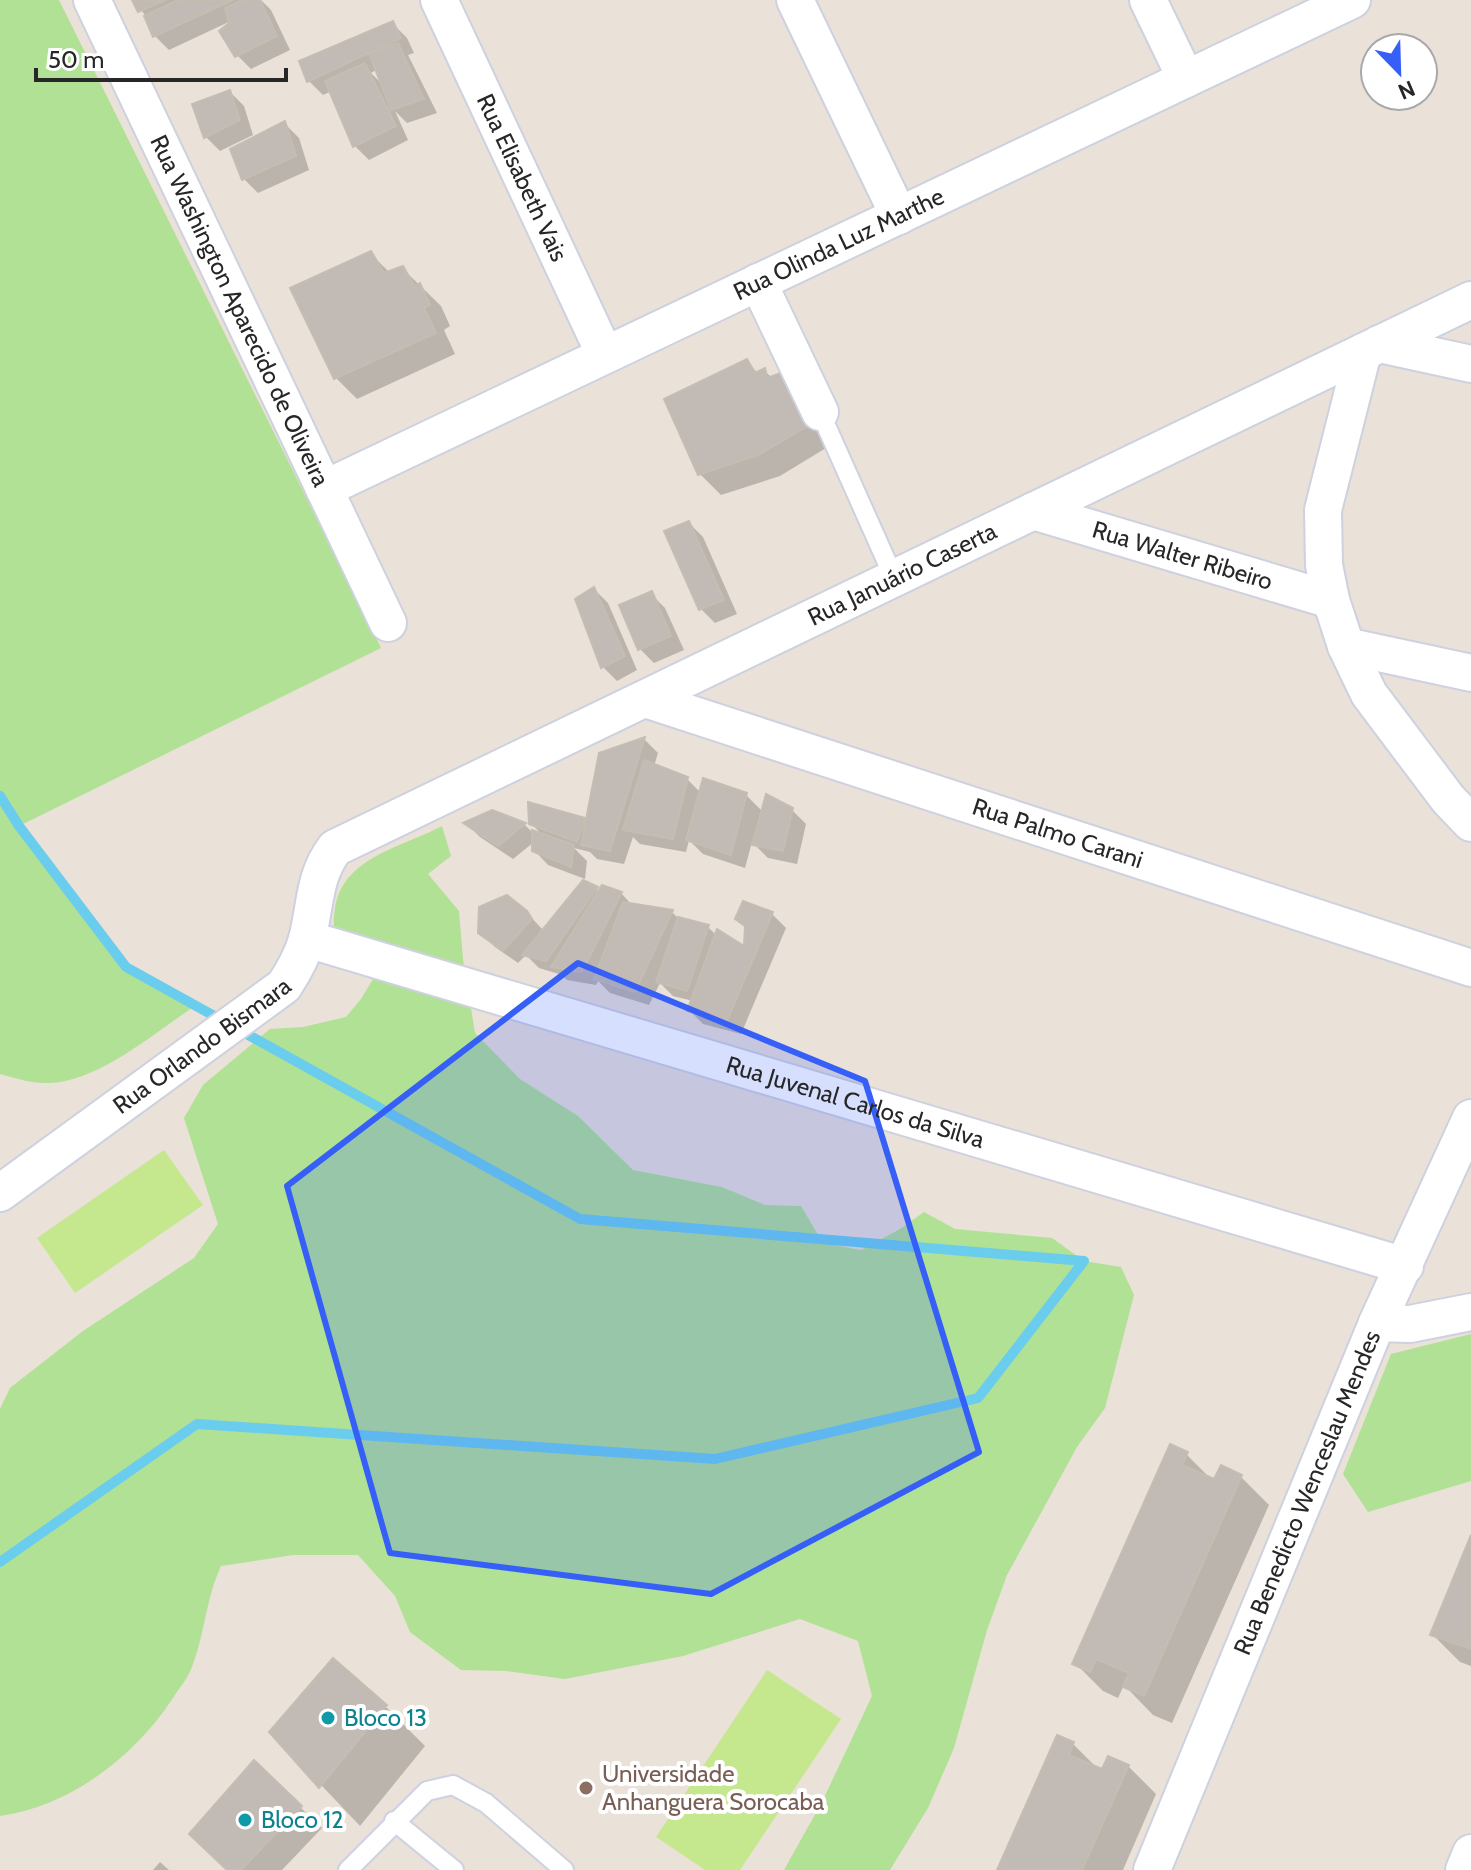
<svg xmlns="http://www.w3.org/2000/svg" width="1471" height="1870" viewBox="0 0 1471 1870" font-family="Cabin,sans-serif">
<rect width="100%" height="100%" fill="#eae1d8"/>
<!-- green -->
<path fill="#b0e194" d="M0 0H59L381 648 19 826 126 967 195 1006C154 1033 98 1082 49 1083 32 1084 16 1078 0 1074Z
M442 826 451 856 428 874 459 911 463 959 475 1033 520 1079 578 1116 633 1170 722 1187 765 1205 801 1206 823 1243 861 1250 900 1229 924 1212 955 1229 1052 1238 1084 1261 1121 1267 1134 1295 1105 1408 1077 1447 1007 1575 987 1630 954 1748 928 1808 890 1870H784L822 1802 872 1696 858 1641 800 1619 683 1656 565 1679 506 1671 461 1670 410 1632 395 1596 358 1555H293L221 1566C206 1598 205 1633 192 1667 188 1678 179 1688 173 1698 134 1757 71 1806 0 1816V1409L10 1388 83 1331 194 1258 218 1224 184 1118 203 1085 270 1029 303 1027 346 1017 361 999 385 959 334 940C334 930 333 919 335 909 342 857 403 847 442 826Z
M1471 1334V1481L1368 1512 1343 1474 1391 1354Z"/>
<!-- pitch -->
<path fill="#c5e88f" d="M164 1150 203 1205 75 1293 37 1238Z
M767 1670 841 1719 740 1870H705L656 1837Z"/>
<!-- shadow -->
<path fill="#0003" fill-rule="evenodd" d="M134 0H261L271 10 290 50 251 69 237 55 233 20 169 50 155 36 147 18Z
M393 24 407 38 414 53 408 55 437 113 407 123 395 111 408 140 369 160 355 146 332 91 323 95 309 81 302 62ZM376 70 383 85 371 73Z
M230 92 244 106 253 135 220 151 206 137 195 105Z
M285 124 299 138 309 170 258 193 244 179Z
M370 253 390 273 402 268 441 306 450 326 444 330 455 354 357 399 335 377Z
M747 362 759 374 765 371 772 378 780 375 802 397 826 448 780 476 721 495 700 474Z
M689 523 703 537 737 614 715 623 701 609Z
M594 589 608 603 637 670 617 681 603 667Z
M651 594 665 608 684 650 654 663 640 649Z
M644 739 658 753 654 766 686 778 701 793 746 795 763 812 792 810 806 824 797 864 768 858 752 842 745 868 703 854 689 840 686 852 640 844 633 837 624 864 597 859 590 852 574 848 587 861 585 879 548 865 534 850V842L513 859 480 837 467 824 492 813 525 825 532 832 544 837 531 823 584 820 587 824Z
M585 881 600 892 621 893 633 906 672 912 680 920 708 927 717 936 746 949 747 928 737 918 744 903 772 914 786 928 741 1034 703 1024 689 1010 693 1001 673 996 660 983 649 1005 610 993 598 981 596 985 567 980 562 975 539 968 526 955 518 963 495 947 480 932 526 912 544 931Z
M1186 1454 1215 1483 1241 1477 1269 1505 1172 1723 1153 1715 1124 1685 1118 1698 1103 1691 1075 1663Z
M1471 1541V1666L1460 1662 1432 1634Z
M386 1707 425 1746 360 1826 271 1732Z
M1073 1744 1099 1770 1128 1766 1156 1794 1123 1870H999Z
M254 1763 322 1828 282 1870H229Z
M160 1862 169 1870H153Z"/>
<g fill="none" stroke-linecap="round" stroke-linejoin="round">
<!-- stream -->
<path stroke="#6acded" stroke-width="10" d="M0 796 19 826 126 967 580 1219 1084 1261
M0 1562 197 1424 715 1459 978 1398 1084 1261"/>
</g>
<!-- building -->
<path fill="#c2bbb5" stroke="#c4bdb2" stroke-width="2" d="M132 0H166L138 12Z
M178 0H233L153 37 144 16Z
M242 0H260L277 36 235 57 219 31 229 23 225 8Z
M393 21 401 38 307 82 299 61Z
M398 43 424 99 391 110 369 53Z
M365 63 396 126 353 147 325 81Z
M230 90 240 120 204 138 192 104Z
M285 121 296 156 242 180 230 149Z
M371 251 384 273 403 266 415 287 420 283 430 305 424 308 436 333 334 379 290 288Z
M747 359 755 373 765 368 767 378 781 373 806 427 758 455 698 475 664 399Z
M689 521 724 600 699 610 664 531Z
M594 587 625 656 601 668 575 599Z
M652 591 671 636 638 650 619 605Z
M645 737 610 851 581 845 599 753Z
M644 760 688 777 673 839 623 830Z
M703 778 747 793 731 855 686 840Z
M766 794 793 808 783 851 752 845Z
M528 802 585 818 577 842 529 824Z
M492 810 526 823 498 846 463 823Z
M532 830 574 845 571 867 532 851Z
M583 880 598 887 546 961 522 955Z
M602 885 622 892 582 972 551 967Z
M507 895 527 911 532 919 503 951 478 933 479 907Z
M743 901 773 912 727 1021 687 1011 717 929 744 946 745 926 735 919Z
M623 902 673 910 635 992 594 979Z
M678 917 709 925 687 991 656 982Z
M1170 1444 1188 1452 1182 1465 1214 1479 1221 1465 1242 1475 1144 1696 1123 1687 1129 1673 1096 1659 1090 1672 1072 1664Z
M1471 1535V1649L1430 1635Z
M333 1658 387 1705 319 1788 269 1732Z
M1057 1735 1074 1742 1069 1755 1102 1769 1108 1756 1129 1765 1082 1870H997Z
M254 1760 302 1806 241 1870H227L189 1834Z"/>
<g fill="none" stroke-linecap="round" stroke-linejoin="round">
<!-- lane casing -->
<g stroke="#cdd1e0" stroke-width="22">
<path id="lane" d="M820 412 894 578
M394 1821 454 1870
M348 1870 427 1791 453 1785 486 1803 564 1870"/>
</g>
<!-- street casing -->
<g stroke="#cdd1e0" stroke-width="40">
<g id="street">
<path id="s1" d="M92 0 388 623"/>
<path id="s2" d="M439 0 605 355"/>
<path d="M795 0 899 216"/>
<path d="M1148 0 1186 79"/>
<path d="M758 282 820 412"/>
<path d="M1379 344 1471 364"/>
<path d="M1363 352 1323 510 1324 565 1331 600 1346 646 1369 694 1448 799 1471 823"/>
<path id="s3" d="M324 489 1352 0"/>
<path id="s4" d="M1033 511 1331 600"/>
<path d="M1346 646 1471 673"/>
<path id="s5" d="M645 699 1471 968"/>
<path id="s6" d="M307 939 1405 1266"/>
<path id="s7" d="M0 1193 284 986C294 971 302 957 307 939 316 905 313 877 335 848L1471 300"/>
<path d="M1377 1323 1410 1324 1471 1312"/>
<path id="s8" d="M1152 1870 1377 1323 1471 1118"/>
<path d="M1464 1870 1471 1853"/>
</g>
</g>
<!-- lane -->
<use href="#lane" stroke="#fff" stroke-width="18"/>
<!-- street -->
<use href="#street" stroke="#fff" stroke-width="36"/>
</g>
<!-- marked area -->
<path fill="#365ff8" fill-opacity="0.2" stroke="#365ff8" stroke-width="6" stroke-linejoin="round" d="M578 963 865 1081 979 1452 711 1594 390 1553 287 1186Z"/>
<!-- markers -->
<g fill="#0f9aa8" stroke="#fff" stroke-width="3">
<circle cx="328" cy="1718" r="8"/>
<circle cx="245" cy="1820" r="8"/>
</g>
<circle fill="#8d6e63" stroke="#fff" stroke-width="3" cx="586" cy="1788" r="8"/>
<g text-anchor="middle" stroke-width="8" stroke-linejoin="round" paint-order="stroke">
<!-- street labels -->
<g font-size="24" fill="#272727" stroke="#fff">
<text dy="8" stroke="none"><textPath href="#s2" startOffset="196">Rua Elisabeth Vais</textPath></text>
<text dy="8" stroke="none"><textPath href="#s3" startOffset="570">Rua Olinda Luz Marthe</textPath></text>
<text dy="8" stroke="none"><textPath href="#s1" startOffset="344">Rua Washington Aparecido de Oliveira</textPath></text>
<text dy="8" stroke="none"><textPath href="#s4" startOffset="156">Rua Walter Ribeiro</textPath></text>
<text dy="8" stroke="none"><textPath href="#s7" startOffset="1130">Rua Januário Caserta</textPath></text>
<text dy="8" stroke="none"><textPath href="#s5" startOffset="434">Rua Palmo Carani</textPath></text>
<text dy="8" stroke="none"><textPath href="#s7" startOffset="250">Rua Orlando Bismara</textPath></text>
<text dy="8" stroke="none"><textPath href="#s6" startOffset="572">Rua Juvenal Carlos da Silva</textPath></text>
<text dy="8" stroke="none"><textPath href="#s8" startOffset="408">Rua Benedicto Wenceslau Mendes</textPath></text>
</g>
<!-- culture labels -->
<g font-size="24" fill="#0d838f" stroke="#fff" text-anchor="start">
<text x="344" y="1726">Bloco 13</text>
<text x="261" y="1828">Bloco 12</text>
</g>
<!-- education labels -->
<g font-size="24" fill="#785e54" stroke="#fff" text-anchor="start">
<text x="602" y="1782">Universidade<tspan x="602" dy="28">Anhanguera Sorocaba</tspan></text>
</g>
</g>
<!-- north arrow -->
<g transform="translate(1399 72) rotate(157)"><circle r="38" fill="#ffffff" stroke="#a9a9a9" stroke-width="2"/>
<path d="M0-6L14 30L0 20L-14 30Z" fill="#365ff8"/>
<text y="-12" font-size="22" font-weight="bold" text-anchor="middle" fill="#272727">N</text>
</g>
<!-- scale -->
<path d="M36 68v12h250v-12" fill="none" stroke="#272727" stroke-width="4"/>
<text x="48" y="68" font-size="24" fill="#272727" stroke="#ffffff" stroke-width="6" paint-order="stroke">50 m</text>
</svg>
